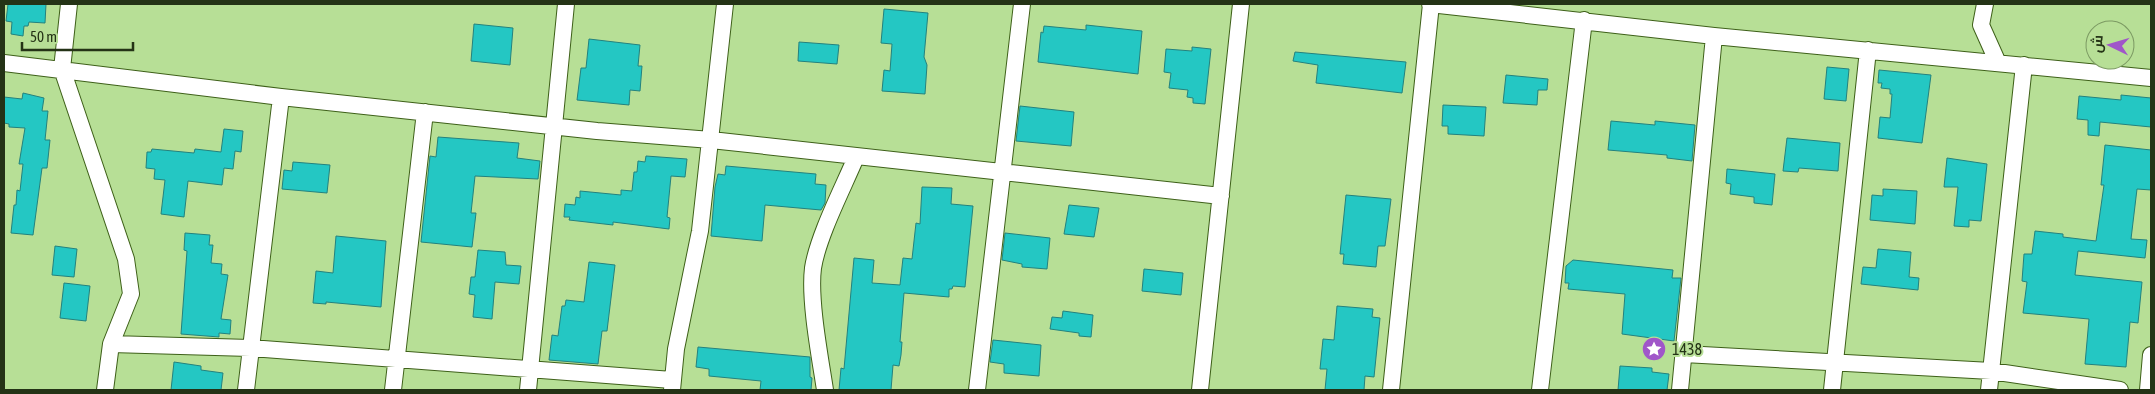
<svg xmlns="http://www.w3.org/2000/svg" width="2155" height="394" viewBox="0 0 2155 394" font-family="'Asap Condensed',Cairo,sans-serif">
<rect width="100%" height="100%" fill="#b7df96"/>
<!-- building -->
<path fill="#24c7c3" stroke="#23827e" d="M8 4H46L45 23 29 22 28 26H24L23 36 11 34 12 22 6 21Z
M884 9 928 13 924 57 927 65 925 94 882 91 884 70 890 71 892 44 881 43Z
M474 24 513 28 510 65 471 61Z
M1086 25 1142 31 1138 74 1038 62 1041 32 1043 33 1044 26 1086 30Z
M589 39 640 45 638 66H642L640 91 630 90 629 105 577 100 581 68H586Z
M799 42 839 45 837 64 798 61Z
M1192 47 1211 49 1205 104 1193 103V98L1187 97 1188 90 1169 88 1171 73 1164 72 1166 49 1192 51Z
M1295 52 1406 62 1402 93 1316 83 1318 65 1293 61Z
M1827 67 1849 69 1846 101 1824 99Z
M1879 70 1931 75 1922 143 1878 138 1880 117 1890 118 1892 94H1890V89L1881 88 1882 83H1878Z
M1506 75 1548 79 1547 90H1538L1537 105 1503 103Z
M23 93 44 98 42 111H48L45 140H50L47 168H42L33 235 11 233 14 205H16L17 190 20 191 23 164H19L25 128 9 127V124L4 123V97L22 99Z
M2121 95 2151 98V127L2100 122 2099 136 2088 135V120L2077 119 2079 96 2121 100Z
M1443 105 1486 107 1484 136 1448 134V126H1442Z
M1020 106 1074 112 1071 146 1016 141Z
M1611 121 1655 125V121L1695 125 1692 161 1667 158V155L1608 150Z
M224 129 243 131 241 152 235 151 233 169 224 168 222 185 188 181 184 217 161 214 165 180 154 179 155 169 146 168 147 152H151L152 149 194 153 195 149 221 152Z
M438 137 519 143 517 158 540 161 538 179 475 176 471 213H476L472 247 421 242 430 156 436 157Z
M1787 138 1840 143 1838 171 1799 168 1798 172 1783 171Z
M2105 145 2151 150V190L2137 189 2131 239 2147 240 2145 258 2078 251 2075 275 2142 282 2138 323 2130 322 2126 367 2085 364 2089 319 2023 313 2027 282 2022 281 2024 254H2032L2035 231 2063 234V237L2096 241 2104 185H2101Z
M646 156 687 159 685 177 671 176 667 217 670 218 669 229 613 222V225L569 220 570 217H564L565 204 575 205 576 197 580 198V191L621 195V190L632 191 634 172H637L638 161 645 162Z
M1947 158 1987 164 1981 221 1969 220V227L1954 226 1958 187H1944Z
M293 162 330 165 327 193 282 189 284 170 292 171Z
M726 166 816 174 815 184 826 185 825 203 821 210 765 205 762 241 711 236 715 187 718 174 725 175Z
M1727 169 1775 174 1772 205 1754 203V197L1730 194 1731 184 1726 183Z
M922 187 952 188 951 204 973 206 965 287 953 286 952 289H949V297L904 293 900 342H902L901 355 899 366 893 365 891 390H839L841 368 844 369 854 258 874 260 872 283 900 285 903 258 912 259 916 223 920 224Z
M1883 189 1917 191 1915 224 1870 220 1872 195 1883 196Z
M1346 195 1391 199 1385 246H1378L1376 267 1343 264 1344 254H1340Z
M1069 205 1099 208 1094 237 1064 234Z
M185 233 210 235 209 245H213L211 263 222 264 221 274 228 275 221 319 231 320 230 334 219 333V337L181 334 187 251 184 250Z
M1005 233 1050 238 1047 269 1022 267V264L1002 260Z
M336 236 386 241 381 307 326 302V304L313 303 316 271 333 273Z
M55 246 77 249 74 277 52 275Z
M1878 249 1911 252 1909 277 1919 278 1918 290 1861 284 1863 267 1876 268Z
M478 250 505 252 506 265 521 266 519 284 495 282 492 319 473 317 475 295 469 294 471 277H475Z
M1573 260 1673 270 1672 278H1681L1674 341 1622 334 1625 294 1568 289 1569 283H1565L1566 266Z
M589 262 615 265 607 331H602L598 364 549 360 552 335 558 336 562 306H565L566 300 584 302Z
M1144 269 1183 273 1181 295 1142 291Z
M64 283 90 286 86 321 60 318Z
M1337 306 1373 309 1372 317 1380 318 1374 377 1365 376 1364 390H1325L1327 369H1320L1323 339 1334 340Z
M1063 311 1093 315 1091 337 1079 336V333L1050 329 1052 317 1062 318Z
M993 340 1041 345 1039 376 1004 373V364L990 362Z
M698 347 810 357V377L812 378 811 390H760L761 381 709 376V369L696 367Z
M174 362 201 366V370L223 373 221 390H171Z
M1620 366 1652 368V372L1669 374 1667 390H1618Z"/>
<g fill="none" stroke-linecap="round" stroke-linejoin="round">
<!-- street casing -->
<g stroke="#3e6019" stroke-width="18">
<path id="street" d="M69 4 62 69 126 259 131 294 111 344
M1430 4 1714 36 2151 78
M1985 4 1981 25 1998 63
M4 63 281 97 597 131 711 140 1221 196
M1684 354 1991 371 2120 390
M105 390 111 344 250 348 672 380
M246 390 281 97
M393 390 425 112
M528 390 566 4
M672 390 676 349 700 231 725 4
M825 390C820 357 809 300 813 268 818 236 843 188 856 157
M977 390 1022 4
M1200 390 1241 4
M1391 390 1431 4
M1540 390 1584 20
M1680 390 1714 36
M1832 390 1868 50
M1989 390 2024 65
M2148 390 2151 355"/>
</g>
<!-- street -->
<use href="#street" stroke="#fff" stroke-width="16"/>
</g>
<!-- icons -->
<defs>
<g id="sight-disc" transform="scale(1.25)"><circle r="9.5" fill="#a056c9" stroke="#b7df96"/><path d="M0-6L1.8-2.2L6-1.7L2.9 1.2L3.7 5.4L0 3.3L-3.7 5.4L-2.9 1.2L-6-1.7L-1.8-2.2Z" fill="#fff"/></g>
</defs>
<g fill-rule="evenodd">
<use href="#sight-disc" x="1654" y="349"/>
</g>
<g text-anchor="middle" stroke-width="4" stroke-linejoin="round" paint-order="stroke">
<!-- poi labels -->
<g font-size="16" fill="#243316" stroke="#b7df96" text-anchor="start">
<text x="1672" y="355">1438</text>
</g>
</g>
<!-- border -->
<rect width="2155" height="394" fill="none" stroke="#243316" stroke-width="10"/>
<!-- north arrow -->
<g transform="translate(2110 45) rotate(275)"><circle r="24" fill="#b7df96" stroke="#7c9a63"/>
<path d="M0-4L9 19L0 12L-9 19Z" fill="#a056c9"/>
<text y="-8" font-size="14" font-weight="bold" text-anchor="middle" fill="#243316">ش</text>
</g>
<!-- scale -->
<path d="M22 42v8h111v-8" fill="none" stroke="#243316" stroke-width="2.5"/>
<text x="30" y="42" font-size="15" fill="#243316" stroke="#b7df96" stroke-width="4" paint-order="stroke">50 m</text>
</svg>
